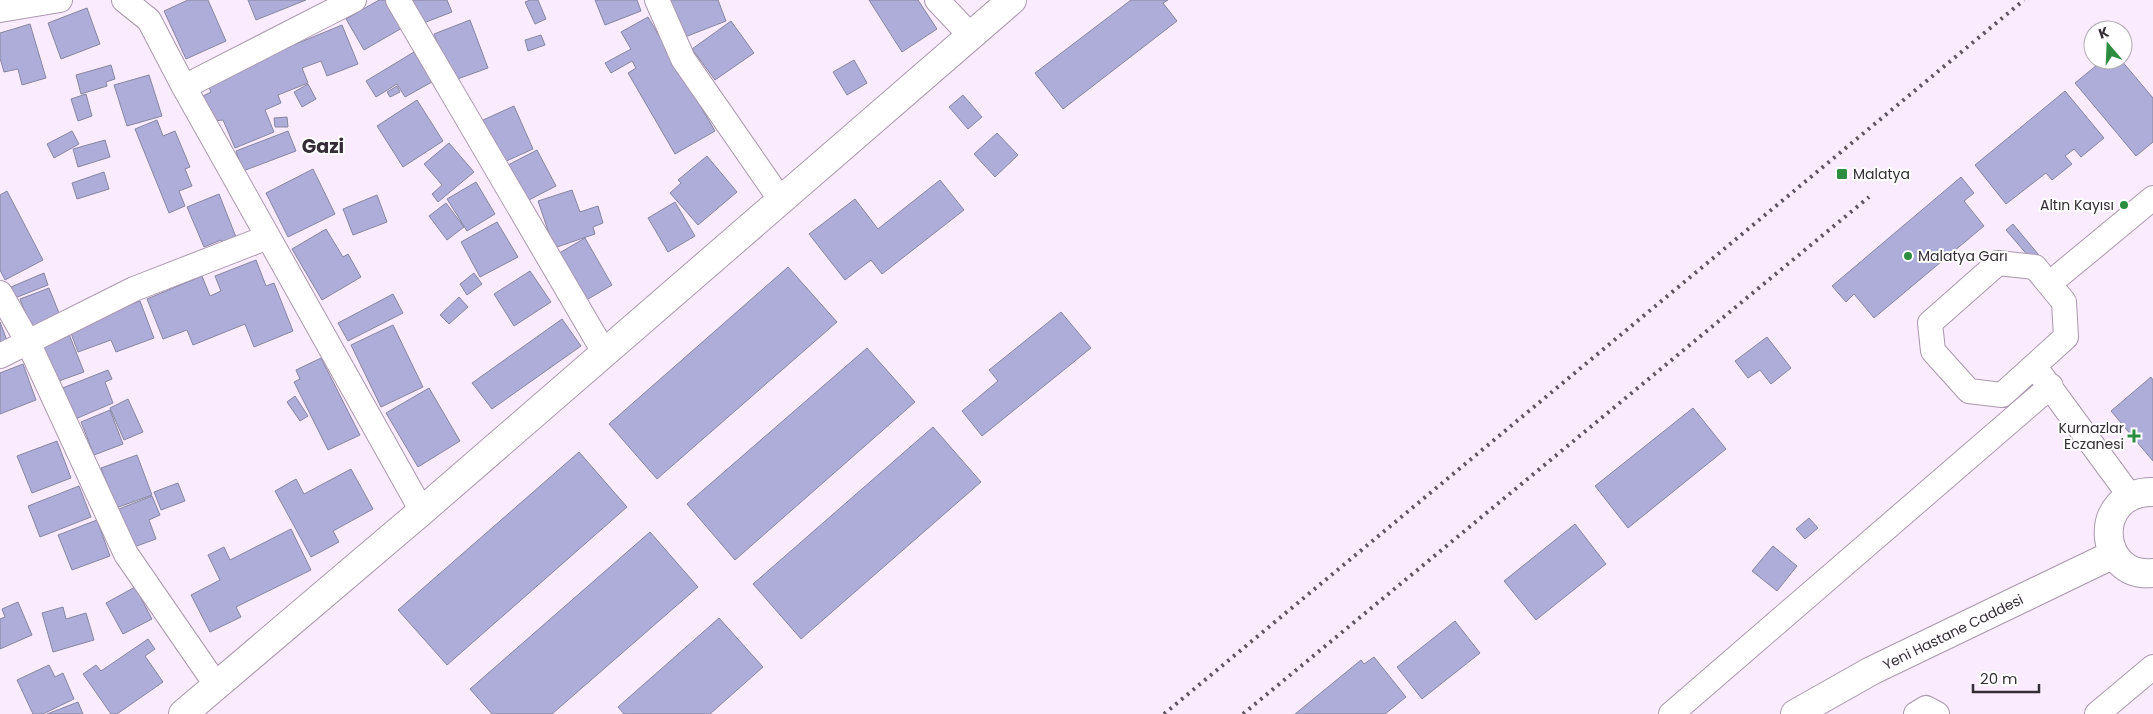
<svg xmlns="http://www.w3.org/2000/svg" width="2153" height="714" viewBox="0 0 2153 714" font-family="Poppins,sans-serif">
<rect width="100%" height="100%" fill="#fbebfe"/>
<!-- building -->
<path fill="#aeadda" stroke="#8686a0" d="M188 0H208L226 41 186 59 164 11Z
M248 0H306L256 20Z
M379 0H386L402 28 364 50 346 19Z
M412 0H447L452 12 421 24Z
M530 0H538L546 19 535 24 525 2Z
M595 0H637L641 11 605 25Z
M670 0H718L726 21 685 37Z
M869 0H918L937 29 902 52Z
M1131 0H1168L1163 3 1177 21 1063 109 1035 73Z
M87 8 100 44 61 59 48 23Z
M648 17 715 131 675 154 628 73 636 68 632 61 611 73 605 63 631 49 621 32Z
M470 20 488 68 452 81 434 34Z
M731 21 754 53 715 80 692 49Z
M30 24 46 78 22 85 18 69 4 72 0 58V33Z
M342 25 358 64 327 76 321 61 302 68 308 83 278 95 281 103 265 110 274 132 235 148 223 120 214 121 201 97 211 92 206 81Z
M541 35 545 45 528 51 525 40Z
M414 52 432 82 405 97 397 84 376 97 366 81Z
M854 60 867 83 847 95 833 72Z
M2103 60H2121L2153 98V142L2136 156 2075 83Z
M111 65 115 79 106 82 107 86 81 94 76 75Z
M149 75 162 116 127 126 114 85Z
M308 84 316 99 302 107 294 92Z
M397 86 400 92 390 97 387 92Z
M2065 91 2104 138 2081 157 2074 149 2065 156 2072 164 2052 180 2046 173 2006 204 1975 165Z
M86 94 92 116 78 121 71 99Z
M963 95 982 117 968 129 949 107Z
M417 100 443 141 403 167 377 126Z
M514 106 533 149 502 163 483 120Z
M287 117 288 127H275L274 118Z
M157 120 163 136 175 131 190 167 185 169 192 186 179 191 185 206 169 213 135 129Z
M72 131 79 144 54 158 47 144Z
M288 131 296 151 243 171 236 151Z
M997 133 1018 155 995 177 974 154Z
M105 140 110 157 78 167 73 149Z
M449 143 474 172 438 202 432 194 442 185 424 164Z
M537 150 556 186 527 201 508 165Z
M707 156 737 192 698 225 670 193 681 183 678 180Z
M313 169 335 214 288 237 266 193Z
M104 172 109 189 77 199 72 183Z
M1961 177 1974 193 1964 201 1984 226 1874 318 1854 294 1846 302 1832 286Z
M940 180 964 210 882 274 871 260 845 280 809 234 855 199 878 229Z
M476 182 495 214 467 231 447 199Z
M572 190 580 212 598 206 603 223 593 227 595 234 554 248 538 201Z
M7 191 43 260 5 280 0 270V195Z
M219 194 238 242 223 248 221 240 204 247 187 207Z
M377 195 387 222 353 235 343 209Z
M675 202 695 236 668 252 648 218Z
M446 203 464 227 447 240 429 216Z
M497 222 518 257 480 277 461 242Z
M2013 224 2048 266 2041 271 2006 230Z
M326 229 343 257 348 254 361 277 322 300 292 249Z
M585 238 612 285 583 302 556 255Z
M256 260 266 286 274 283 293 331 254 347 245 324 193 345 187 330 163 339 147 299 202 276 210 296 221 291 215 276Z
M788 267 837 322 657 479 609 424Z
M530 271 551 302 514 326 494 294Z
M44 273 48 285 15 298 11 287Z
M474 273 482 284 467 295 460 284Z
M49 288 61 318 31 329 20 299Z
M393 294 403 313 348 341 338 323Z
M459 297 468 307 449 324 440 315Z
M140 301 154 338 116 352 111 340 78 352 69 328Z
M1061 312 1091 348 982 436 962 411 998 381 989 370Z
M562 319 581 346 492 409 472 383Z
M0 322 8 343 0 346Z
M393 325 423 387 381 407 351 345Z
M69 334 84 372 56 382 42 344Z
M1767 337 1791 368 1771 384 1760 370 1748 378 1735 361Z
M867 348 915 402 735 560 687 504Z
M321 358 360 435 328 450 294 382 300 379 296 370Z
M23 364 36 400 0 414V373Z
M108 370 112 379 105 382 113 403 73 420 60 389Z
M2151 377 2153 380V461L2111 411Z
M429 388 460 441 418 467 386 413Z
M295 396 308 416 300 421 287 402Z
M128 399 143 432 124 440 110 408Z
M1693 408 1726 449 1628 528 1595 486Z
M110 410 123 444 94 455 81 422Z
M933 427 981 482 801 639 753 584Z
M57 441 71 478 32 493 17 456Z
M579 452 627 507 447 665 398 610Z
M137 455 152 495 116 508 101 468Z
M351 469 373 509 333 531 339 542 311 557 275 491 296 479 304 494Z
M178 483 185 501 161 510 154 492Z
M79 486 91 517 40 537 28 506Z
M152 496 160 515 149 520 156 539 134 547 119 509Z
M1809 518 1818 528 1805 539 1796 529Z
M97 520 110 556 72 570 58 535Z
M1575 524 1606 564 1536 620 1504 581Z
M291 529 311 570 236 607 241 617 210 632 191 595 220 580 208 555 224 547 230 560Z
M650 532 698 587 552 714H492L470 689Z
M1773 546 1797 566 1777 591 1752 571Z
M135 587 152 619 123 634 106 603Z
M18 602 32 635 0 649V619L5 617 2 609Z
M63 607 66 619 86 613 94 640 53 652 42 613Z
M719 618 763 667 710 714H624L618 707Z
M1455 621 1480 653 1422 699 1397 667Z
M148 639 155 649 145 656 163 682 117 714H111L83 674 96 665 101 671Z
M1374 657 1406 697 1385 714H1295L1361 660 1364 664Z
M49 665 55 677 63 673 74 699 43 714H33L17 680Z
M78 702 83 714H47Z"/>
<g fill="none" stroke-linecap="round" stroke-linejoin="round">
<!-- street casing -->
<g stroke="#aa98ae" stroke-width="26">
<path id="street" d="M124 0 149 20 184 87 422 511
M398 0 604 352
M657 0 683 59 780 199
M937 0 970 35
M0 10 60 0
M184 87 354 0
M1998 263 2035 267 2064 302 2066 337 2002 395 1969 391 1933 351 1930 323Z
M2049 284 2153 198
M0 293 28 342 126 554 217 686
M0 356 134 289 268 237
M2041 375 2130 496
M1671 714 2051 386
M1916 714 1926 708 1937 714
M2097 714 2153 667"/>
</g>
<!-- secondary casing -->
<g stroke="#aa98ae" stroke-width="30">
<path id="secondary" d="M2153 492C2091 491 2097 579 2153 573
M183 714 422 511 1012 0
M1795 714 1871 671 2114 554"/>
</g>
<!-- street -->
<use href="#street" stroke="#fff" stroke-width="24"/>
<!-- secondary -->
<use href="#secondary" stroke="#fff" stroke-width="28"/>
<!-- rail -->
<path stroke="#5f5560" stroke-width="4" stroke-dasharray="2.5 5" stroke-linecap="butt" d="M1164 714 2024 0
M1243 714 1869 197"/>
</g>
<!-- markers -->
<g fill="#2c8c40" stroke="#fff" stroke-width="2">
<rect x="1836" y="168" width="12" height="12" rx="2.5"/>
<circle cx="2124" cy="205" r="5"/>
<circle cx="1908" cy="256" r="5"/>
<path d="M2131.5 428.5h5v5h5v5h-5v5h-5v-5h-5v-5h5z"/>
</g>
<g text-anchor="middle" stroke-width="4" stroke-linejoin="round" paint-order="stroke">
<!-- poi labels -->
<g font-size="14" fill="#352d36" stroke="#fff" text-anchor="start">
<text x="1853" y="179">Malatya</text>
<text x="2114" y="210" text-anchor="end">Altın Kayısı</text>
<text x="1918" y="261">Malatya Garı</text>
<text x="2124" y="433" text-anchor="end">Kurnazlar<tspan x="2124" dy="16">Eczanesi</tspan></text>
</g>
<!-- street labels -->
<g font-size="14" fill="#352d36" stroke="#fff">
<text transform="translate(1953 632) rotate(-26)" y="5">Yeni Hastane Caddesi</text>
</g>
<!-- district labels -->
<g font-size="19" font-weight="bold" fill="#352d36" stroke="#fff">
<text x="323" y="153">Gazi</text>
</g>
</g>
<!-- north arrow -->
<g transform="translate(2108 45) rotate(341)"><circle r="24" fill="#ffffff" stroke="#aeabaf"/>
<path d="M0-4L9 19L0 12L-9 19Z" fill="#2c8c40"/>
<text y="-8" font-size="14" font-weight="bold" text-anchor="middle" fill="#352d36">K</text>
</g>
<!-- scale -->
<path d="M1973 684v8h66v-8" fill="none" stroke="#352d36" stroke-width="2.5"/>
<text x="1980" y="684" font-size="15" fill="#352d36" stroke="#ffffff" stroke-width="4" paint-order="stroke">20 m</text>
</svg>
